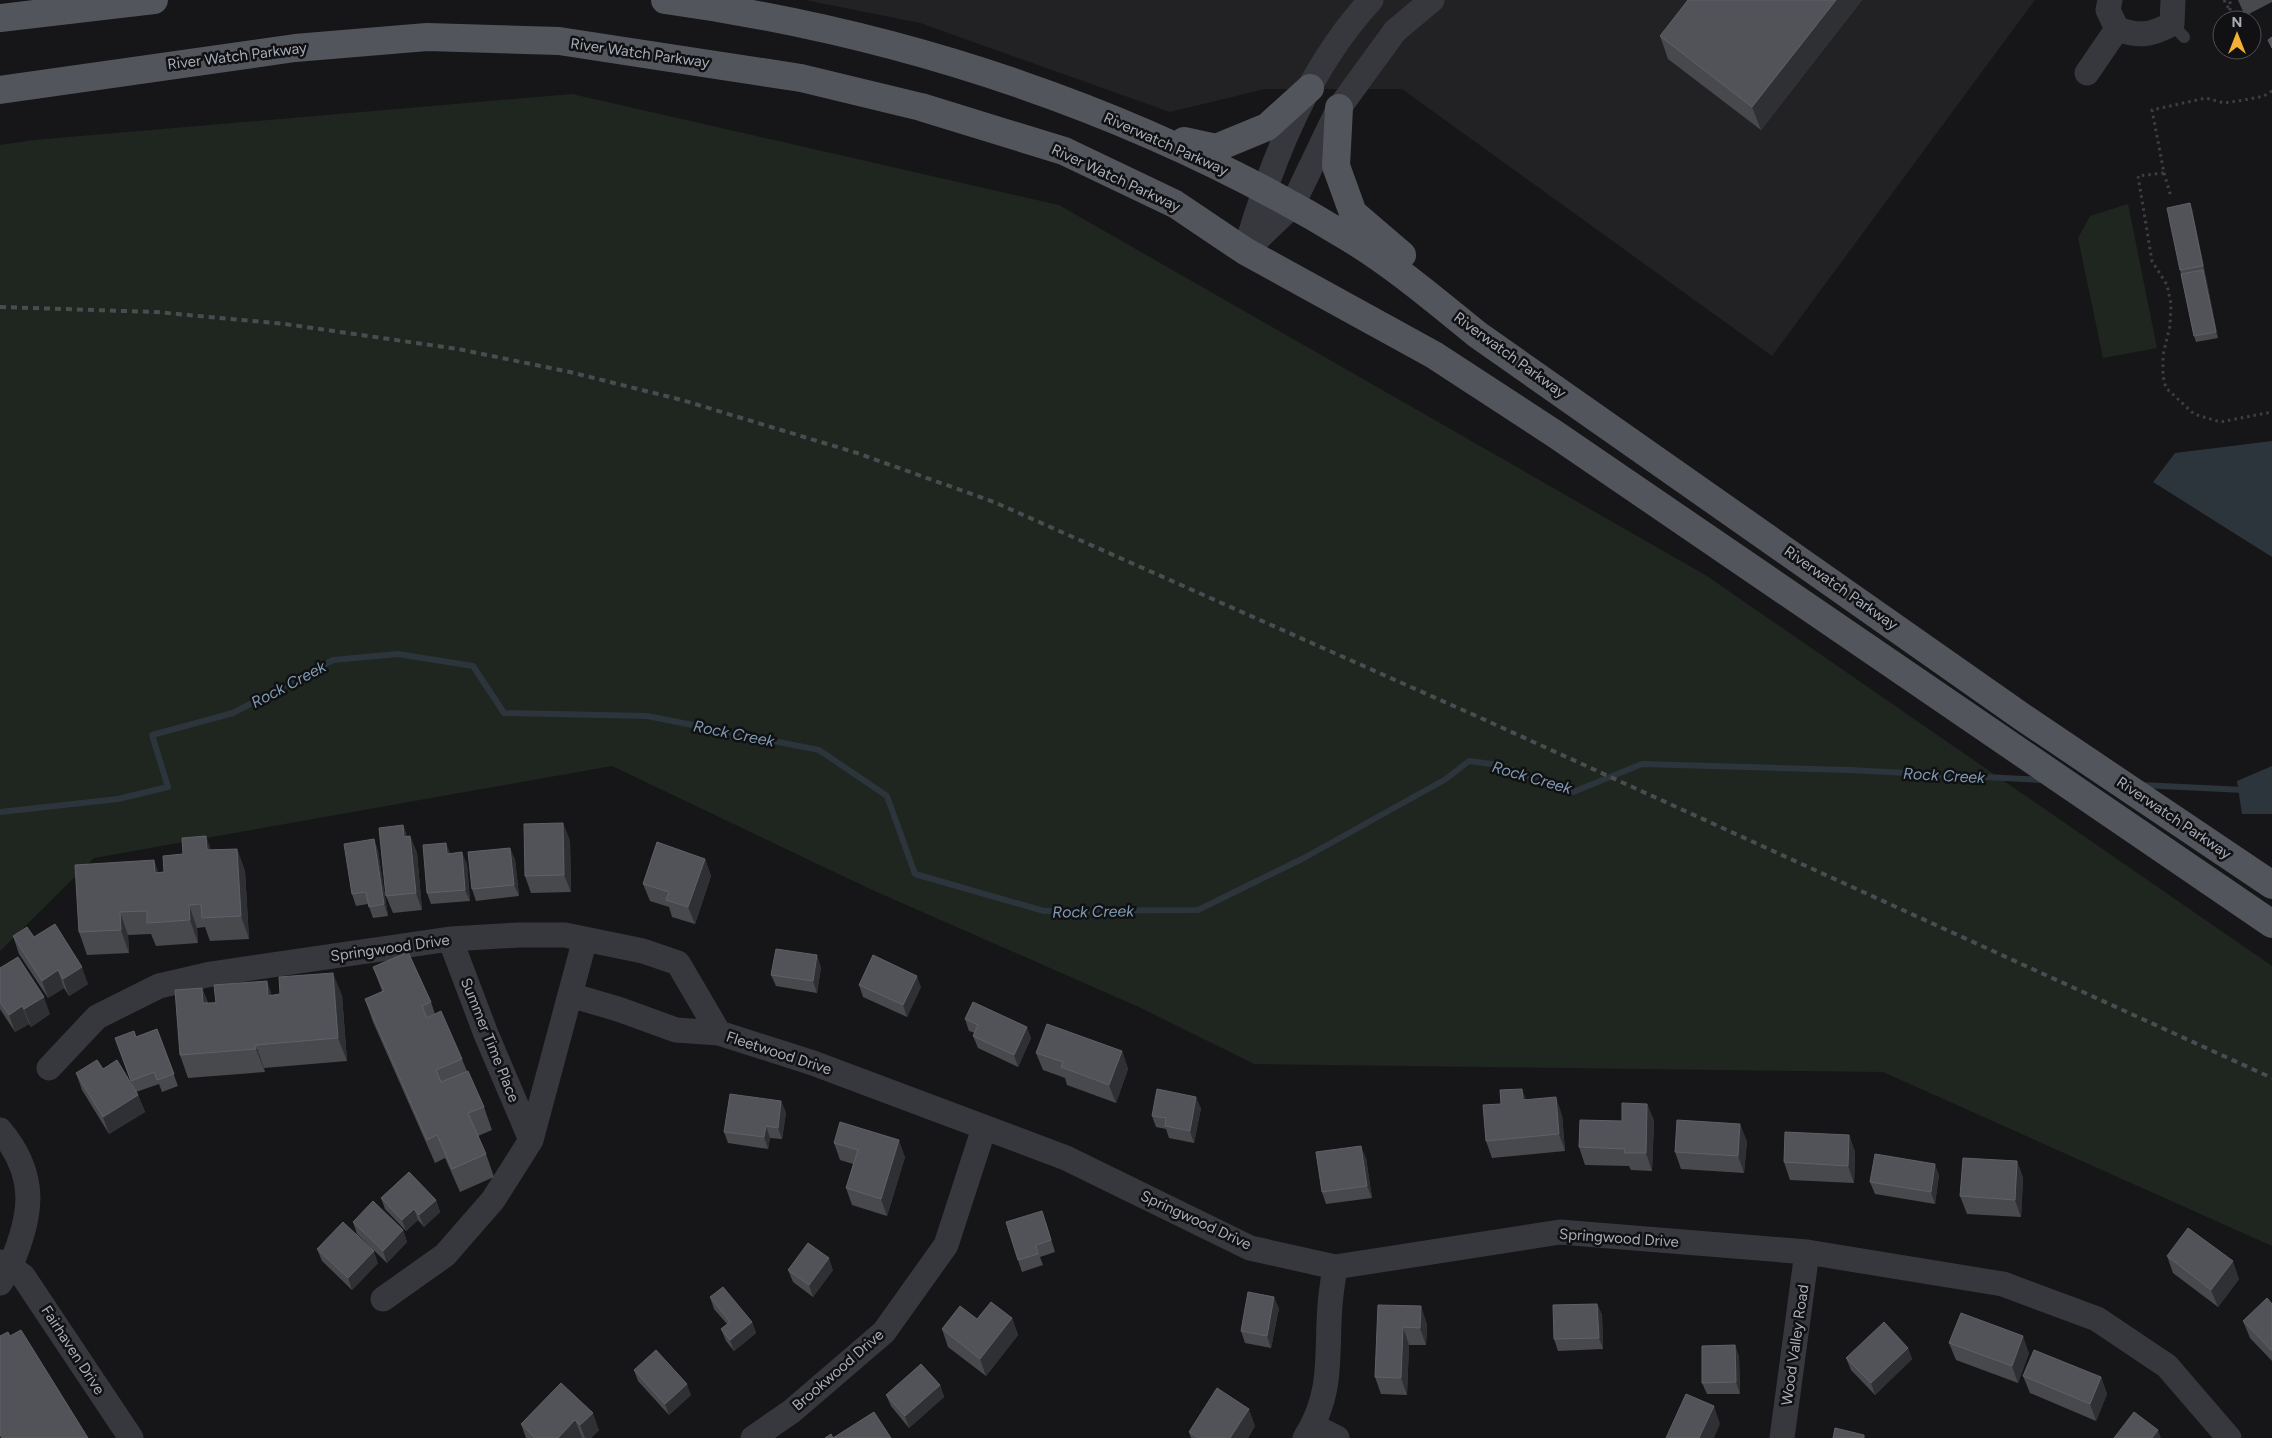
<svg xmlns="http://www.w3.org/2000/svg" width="2272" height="1438" viewBox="0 0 2272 1438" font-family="Figtree,sans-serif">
<rect width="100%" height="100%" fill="#161618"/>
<!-- built -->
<path fill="#222225" d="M805 0H2035L1772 356 1402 89H1265L1170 112 920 23Z"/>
<!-- green -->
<path fill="#1e261f" d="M572 94 1059 205 1707 576 2272 966V1246L1883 1072 1254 1064 1141 1008 870 889 612 766 94 858 0 951V145L34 140Z
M2128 204 2157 348 2103 358 2078 238 2090 216Z"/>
<!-- water -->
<path fill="#2c353c" d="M2272 441V557L2153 482 2175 453Z
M2272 766V814H2242L2237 781Z"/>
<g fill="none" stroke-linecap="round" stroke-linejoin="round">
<!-- stream -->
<path stroke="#2c353c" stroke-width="6" d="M2140 785 2245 790
M0 812 118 799 168 787 152 735 233 713 333 660 398 654 473 666 504 713 647 716 819 750 887 796 915 874 1044 911 1198 910 1304 858 1446 779 1469 761 1499 765 1573 792 1642 764 1849 770 2043 780"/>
<!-- path -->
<path stroke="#3d3f44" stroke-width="3" stroke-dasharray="2.5 4" stroke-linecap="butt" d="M2224 0 2230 11V0
M2272 91 2264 96 2244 100 2224 103 2206 98 2152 110 2164 173 2138 176 2152 261 2167 285 2171 304 2170 326 2163 355V376L2166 388 2194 414 2220 422 2272 412
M2164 173 2171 197"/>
<!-- lane -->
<path stroke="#37383d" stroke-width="12" d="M2172 24 2184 37"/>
<!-- street -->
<path stroke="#37383d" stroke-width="25" d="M2110 0 2108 10 2117 29C2140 37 2151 35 2172 24L2173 0
M2087 73 2117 29
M1246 248C1272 160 1308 68 1371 0
M1245 251 1292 206 1339 108 1395 31 1432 0
M450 939 486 1034 531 1140
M570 995 618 1009 676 1030 719 1033 813 1063 1066 1158 1250 1248 1335 1267 1560 1232 1807 1252 2003 1284 2097 1319 2167 1366 2229 1438
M49 1068 97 1017 159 986 211 974 450 939 519 935H565L643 951 678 963 719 1033
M0 1130C39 1176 32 1216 10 1267L0 1262
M0 1283 10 1267 23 1276 131 1438
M383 1299 445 1255 493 1200 531 1140 585 939
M1313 1426 1337 1438
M753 1438 792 1411 884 1332 946 1245 984 1128
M1305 1438C1334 1393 1326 1355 1330 1305 1331 1292 1333 1280 1335 1267
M1782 1438 1807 1252"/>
<!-- primary -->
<path stroke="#53555c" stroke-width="28" d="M665 0C905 33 1142 112 1349 238 1395 266 1436 301 1478 335L2021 716 2272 885
M0 18 154 0
M0 90 295 48 427 37 559 41 801 78 921 107 1064 151 1175 204 1245 251 1434 355 1555 434 2272 924
M1339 108 1336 166 1353 213 1402 255
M1184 141 1216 148 1267 127 1310 88"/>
<!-- rail -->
<path stroke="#4a4c52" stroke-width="4" stroke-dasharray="6 5" stroke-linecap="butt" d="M0 307 156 312 285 324 458 349 570 372 682 400 857 453 994 502 1483 719 2272 1078"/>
</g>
<!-- wall -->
<path fill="#47494d" d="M1862 0 1761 130 1668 59 1660 36Z
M2238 0H2272V2L2245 16Z
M2192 209 2218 338 2196 342 2194 336 2180 270Z
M403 825 407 836H410L417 853 422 910 393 913 386 896Z
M374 839 378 851 388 916 373 918 368 904 356 906 352 894Z
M570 840 571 892 531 893 525 876Z
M237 849 245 871 249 939 210 941 205 927 197 928 198 943 156 946 151 934 128 935 129 953 87 955 79 932 154 860 158 873 164 872 183 854 211 850Z
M450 853 467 864 470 901 431 904 427 893Z
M515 859 519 896 476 901 472 889Z
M705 859 711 876 695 924 672 917 669 907 650 901 643 884Z
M13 936 34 937 88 984 69 996 64 988 48 998 19 954Z
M373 967 431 1002 435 1014 462 1059 467 1071 484 1107 492 1130 478 1136 486 1154 494 1177 460 1192 445 1158 435 1163 373 1022 365 999 382 991Z
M821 967 817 993 776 986 771 975Z
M0 968 50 1014 31 1027 29 1024 15 1032 0 1009Z
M859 985 921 987 907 1017 863 997Z
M202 988 208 1003 272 995H342L347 1061 264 1068 265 1072 188 1078 180 1055Z
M965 1019 1031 1038 1018 1067 978 1048 973 1036 975 1033 969 1031Z
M157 1029 178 1086 162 1092 159 1084 136 1092 138 1095 145 1112 109 1134 82 1090 76 1073 103 1069 132 1085 115 1038 136 1037Z
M1122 1051 1128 1069 1116 1103 1067 1085 1065 1078 1043 1070 1036 1053Z
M1527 1100 1562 1115 1565 1151 1492 1158 1486 1141 1501 1104Z
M781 1101 786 1113 782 1139 770 1138 768 1149 728 1143 724 1132Z
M1647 1104 1654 1121 1652 1171 1631 1170 1629 1166 1585 1165 1579 1147 1622 1121Z
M1201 1108 1194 1143 1169 1138 1166 1129 1156 1127 1152 1116Z
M1849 1135 1855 1152 1854 1183 1790 1180 1784 1162Z
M1747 1141 1744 1173 1681 1169 1675 1152Z
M834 1143 905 1157 887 1216 852 1205 846 1188 853 1164 840 1160Z
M1366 1158 1372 1198 1326 1204 1322 1192Z
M2017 1161 2023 1178 2021 1217 1967 1214 1960 1196Z
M1939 1175 1935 1204 1875 1194 1870 1182Z
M381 1198 436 1200 440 1212 424 1227 418 1220 406 1231 385 1209Z
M353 1222 403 1230 407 1242 387 1263 357 1234Z
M1046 1222 1055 1252 1040 1257 1043 1265 1022 1272 1018 1260Z
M317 1249 378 1263 352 1290 322 1261Z
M2167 1256 2239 1279 2218 1307 2173 1273Z
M788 1270H833L813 1297 793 1282Z
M710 1297 752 1322 756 1333 734 1351 726 1341 721 1329 727 1324 714 1309Z
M1597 1304 1602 1315 1603 1349 1558 1351 1554 1339Z
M2272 1304V1361L2250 1338 2243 1321Z
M1378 1305 1427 1324 1426 1345H1409L1407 1395 1381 1394 1375 1377Z
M1279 1308 1271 1348 1245 1343 1241 1331Z
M1012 1318 1018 1335 986 1376 948 1347 942 1329 977 1319Z
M1949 1343 2029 1353 2018 1383 1956 1360Z
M1735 1345 1739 1357 1740 1394H1707L1702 1383Z
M1908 1348 1912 1359 1875 1395 1851 1370 1846 1358Z
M634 1370 691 1395 669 1415 638 1381Z
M2023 1376 2101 1377 2107 1394 2096 1421 2030 1393Z
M561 1383 599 1430 591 1438H582V1437L581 1438H526L521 1424Z
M940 1385 944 1397 909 1428 891 1406 886 1395Z
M1255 1426 1248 1438H1191L1189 1432Z"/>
<!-- shaded-wall -->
<path fill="#2f3033" d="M1836 0H1862L1761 130 1752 107Z
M2190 203 2192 209 2205 271 2203 266Z
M2203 270 2206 276 2218 338 2216 332Z
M563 823 570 840 571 892 564 875Z
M403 825 409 843 404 837Z
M206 836 214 859 207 850Z
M410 836 417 853 422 910 416 893Z
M374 839 378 851 388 916 384 904Z
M446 843 451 855 447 854Z
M510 848 515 859 519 896 514 885Z
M237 849 245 871 249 939 241 916Z
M462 852 467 864 470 901 465 890Z
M705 859 711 876 695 924 688 907Z
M154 860 162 883 155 873Z
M189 905 197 928 198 943 190 920Z
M120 912 128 935 129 953 121 930Z
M817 955 821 967 817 993 813 981Z
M82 967 88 984 69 996 63 979Z
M58 970 64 988 48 998 42 981Z
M333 973 342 995 347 1061 338 1038Z
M917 976 921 987 907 1017 903 1005Z
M267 981 275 1004 268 996Z
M202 988 210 1011 203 1003Z
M44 997 50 1014 31 1027 24 1009Z
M22 1006 29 1024 15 1032 9 1015Z
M1027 1027 1031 1038 1018 1067 1014 1055Z
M256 1045 264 1068 265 1072 256 1049Z
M1122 1051 1128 1069 1116 1103 1109 1085Z
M1522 1089 1529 1106 1523 1100Z
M138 1095 145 1112 109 1134 103 1117Z
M1196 1097 1201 1108 1194 1143 1190 1131Z
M1556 1097 1562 1115 1565 1151 1559 1134Z
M781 1101 786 1113 782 1139 778 1128Z
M1647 1104 1654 1121 1652 1171 1646 1153Z
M1740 1124 1747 1141 1744 1173 1738 1156Z
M766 1126 770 1138 768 1149 764 1137Z
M1849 1135 1855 1152 1854 1183 1848 1166Z
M899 1140 905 1157 887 1216 881 1199Z
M1361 1146 1366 1158 1372 1198 1367 1186Z
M2017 1161 2023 1178 2021 1217 2015 1200Z
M1935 1164 1939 1175 1935 1204 1931 1192Z
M436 1200 440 1212 424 1227 419 1215Z
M414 1209 418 1220 406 1231 402 1220Z
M403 1230 407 1242 387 1263 383 1251Z
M374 1251 378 1263 352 1290 348 1278Z
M829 1258 833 1270 813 1297 809 1285Z
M2233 1261 2239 1279 2218 1307 2211 1290Z
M1274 1297 1279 1308 1271 1348 1267 1336Z
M1597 1304 1602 1315 1603 1349 1599 1338Z
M1421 1306 1427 1324 1426 1345 1420 1328Z
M1012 1318 1018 1335 986 1376 980 1359Z
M752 1322 756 1333 734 1351 730 1340Z
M1403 1327 1409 1345 1407 1395 1401 1378Z
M2023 1336 2029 1353 2018 1383 2012 1366Z
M1735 1345 1739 1357 1740 1394 1736 1382Z
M1908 1348 1912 1359 1875 1395 1871 1383Z
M2101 1377 2107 1394 2096 1421 2090 1404Z
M687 1384 691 1395 669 1415 665 1404Z
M940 1385 944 1397 909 1428 905 1416Z
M1714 1406 1720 1424 1714 1438H1699Z
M1249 1409 1255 1426 1248 1438H1230Z
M593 1413 599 1430 591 1438H585L580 1425Z
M575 1420 582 1437 581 1438H558Z
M2158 1430 2161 1438H2152Z"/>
<!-- building -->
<path fill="#525359" stroke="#5f6168" d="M1688 0H1836L1752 107 1660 36Z
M2272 37V48L2268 40Z
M2190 203 2203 266 2180 270 2167 208Z
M2203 270 2216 332 2194 336 2181 274Z
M563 823 564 875 525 876 524 824Z
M403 825 404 837 410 836 416 893 386 896 379 828Z
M206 836 207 850 237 849 241 916 202 918 201 904 189 905 190 920 147 923V911L120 912 121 930 79 932 75 865 154 860 155 873 164 872 163 856 183 854 182 838Z
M374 839 384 904 369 907 366 892 352 894 344 844Z
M657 842 705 859 688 907 666 900 669 892 643 884Z
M446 843 447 854 462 852 465 890 427 893 423 845Z
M510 848 514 885 472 889 468 852Z
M55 924 82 967 63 979 58 970 42 981 13 936 27 927 34 937Z
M776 949 817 955 813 981 771 975Z
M408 952 431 1002 422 1006 427 1018 441 1011 462 1059 436 1070 441 1082 468 1071 484 1107 468 1113 486 1154 452 1169 437 1135 427 1140 365 999 384 991 373 967Z
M873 955 917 976 903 1005 859 985Z
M18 957 44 997 24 1009 22 1006 9 1015 0 1002V968Z
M333 973 338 1038 256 1045V1049L180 1055 175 990 202 988 203 1003H216L214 985 267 981 268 996 280 994 279 977Z
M973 1002 1027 1027 1014 1055 973 1036 978 1025 965 1019Z
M1047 1024 1122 1051 1109 1085 1061 1067 1063 1062 1036 1053Z
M157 1029 174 1074 157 1080 154 1072 131 1081 115 1038 134 1031 136 1037Z
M97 1060 103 1069 117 1060 138 1095 103 1117 76 1073Z
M1157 1089 1196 1097 1190 1131 1165 1126 1166 1118 1152 1116Z
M1522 1089 1523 1100 1556 1097 1559 1134 1486 1141 1483 1105 1501 1104 1500 1090Z
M730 1094 781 1101 778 1128 766 1126 764 1137 724 1132Z
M1622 1103 1647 1104 1646 1153H1624L1625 1149 1579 1147 1580 1120 1622 1121Z
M1677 1120 1740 1124 1738 1156 1675 1152Z
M840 1122 899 1140 881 1199 846 1188 858 1150 834 1143Z
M1785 1132 1849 1135 1848 1166 1784 1162Z
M1361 1146 1367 1186 1322 1192 1316 1152Z
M1875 1154 1935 1164 1931 1192 1870 1182Z
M1963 1158 2017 1161 2015 1200 1960 1196Z
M409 1172 436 1200 419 1215 414 1209 402 1220 381 1198Z
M373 1201 403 1230 383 1251 353 1222Z
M1042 1211 1051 1240 1036 1245 1038 1254 1018 1260 1006 1222Z
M343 1222 374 1251 348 1278 317 1249Z
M2188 1228 2233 1261 2211 1290 2167 1256Z
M808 1243 829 1258 809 1285 788 1270Z
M723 1287 752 1322 730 1340 721 1329 730 1322 710 1297Z
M1248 1292 1274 1297 1267 1336 1241 1331Z
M2267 1298 2272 1304V1351L2243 1321Z
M991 1302 1012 1318 980 1359 942 1329 960 1306 977 1319Z
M1597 1304 1599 1338 1554 1339 1553 1305Z
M1378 1305 1421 1306 1420 1328 1403 1327 1401 1378 1375 1377Z
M1961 1313 2023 1336 2012 1366 1949 1343Z
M1884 1322 1908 1348 1871 1383 1846 1358Z
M21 1330 88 1438H2L0 1435V1336L8 1332 10 1336Z
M1735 1345 1736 1382 1702 1383V1346Z
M656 1350 687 1384 665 1404 634 1370Z
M2034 1350 2101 1377 2090 1404 2023 1376Z
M921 1364 940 1385 905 1416 886 1395Z
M561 1383 593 1413 580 1425 575 1420 558 1438H535L521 1424Z
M1217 1388 1249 1409 1230 1438H1199L1189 1432Z
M1686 1394 1714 1406 1699 1438H1666Z
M874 1412 891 1438H825L831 1434 833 1438Z
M2134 1412 2158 1430 2152 1438H2114Z
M1835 1428 1864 1435V1438H1833Z"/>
<g text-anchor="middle" stroke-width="5" stroke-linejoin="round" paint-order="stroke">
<!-- street labels -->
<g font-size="15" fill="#a8adb8" stroke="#111113">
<text transform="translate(640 53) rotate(8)" y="5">River Watch Parkway</text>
<text transform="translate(237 56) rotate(-7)" y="5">River Watch Parkway</text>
<text transform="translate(1166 144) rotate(24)" y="5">Riverwatch Parkway</text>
<text transform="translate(1116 178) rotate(25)" y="5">River Watch Parkway</text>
<text transform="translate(1510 355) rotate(36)" y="5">Riverwatch Parkway</text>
<text transform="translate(1841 588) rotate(35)" y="5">Riverwatch Parkway</text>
<text transform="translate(2174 818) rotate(34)" y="5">Riverwatch Parkway</text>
<text transform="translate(390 948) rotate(-8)" y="5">Springwood Drive</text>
<text transform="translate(490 1040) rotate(68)" y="5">Summer Time Place</text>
<text transform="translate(779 1053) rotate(18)" y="5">Fleetwood Drive</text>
<text transform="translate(1196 1220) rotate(25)" y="5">Springwood Drive</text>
<text transform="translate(1619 1238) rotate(4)" y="5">Springwood Drive</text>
<text transform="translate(1795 1345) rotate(-82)" y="5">Wood Valley Road</text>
<text transform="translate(73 1350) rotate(57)" y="5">Fairhaven Drive</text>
<text transform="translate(838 1370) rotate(-41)" y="5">Brookwood Drive</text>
</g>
<!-- water labels -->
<g font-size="16" font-style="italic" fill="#7f9bb3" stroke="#111113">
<text transform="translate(288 684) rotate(-28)" y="6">Rock Creek</text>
<text transform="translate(734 733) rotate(11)" y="6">Rock Creek</text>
<text transform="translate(1944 775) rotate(3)" y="6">Rock Creek</text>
<text transform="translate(1532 777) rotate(16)" y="6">Rock Creek</text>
<text transform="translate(1093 911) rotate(-1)" y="6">Rock Creek</text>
</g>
</g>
<!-- north arrow -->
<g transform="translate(2237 35)"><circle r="24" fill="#111113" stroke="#4d4f55"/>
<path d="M0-4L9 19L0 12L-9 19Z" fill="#f2b134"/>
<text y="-8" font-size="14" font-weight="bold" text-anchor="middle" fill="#a8adb8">N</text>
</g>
</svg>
